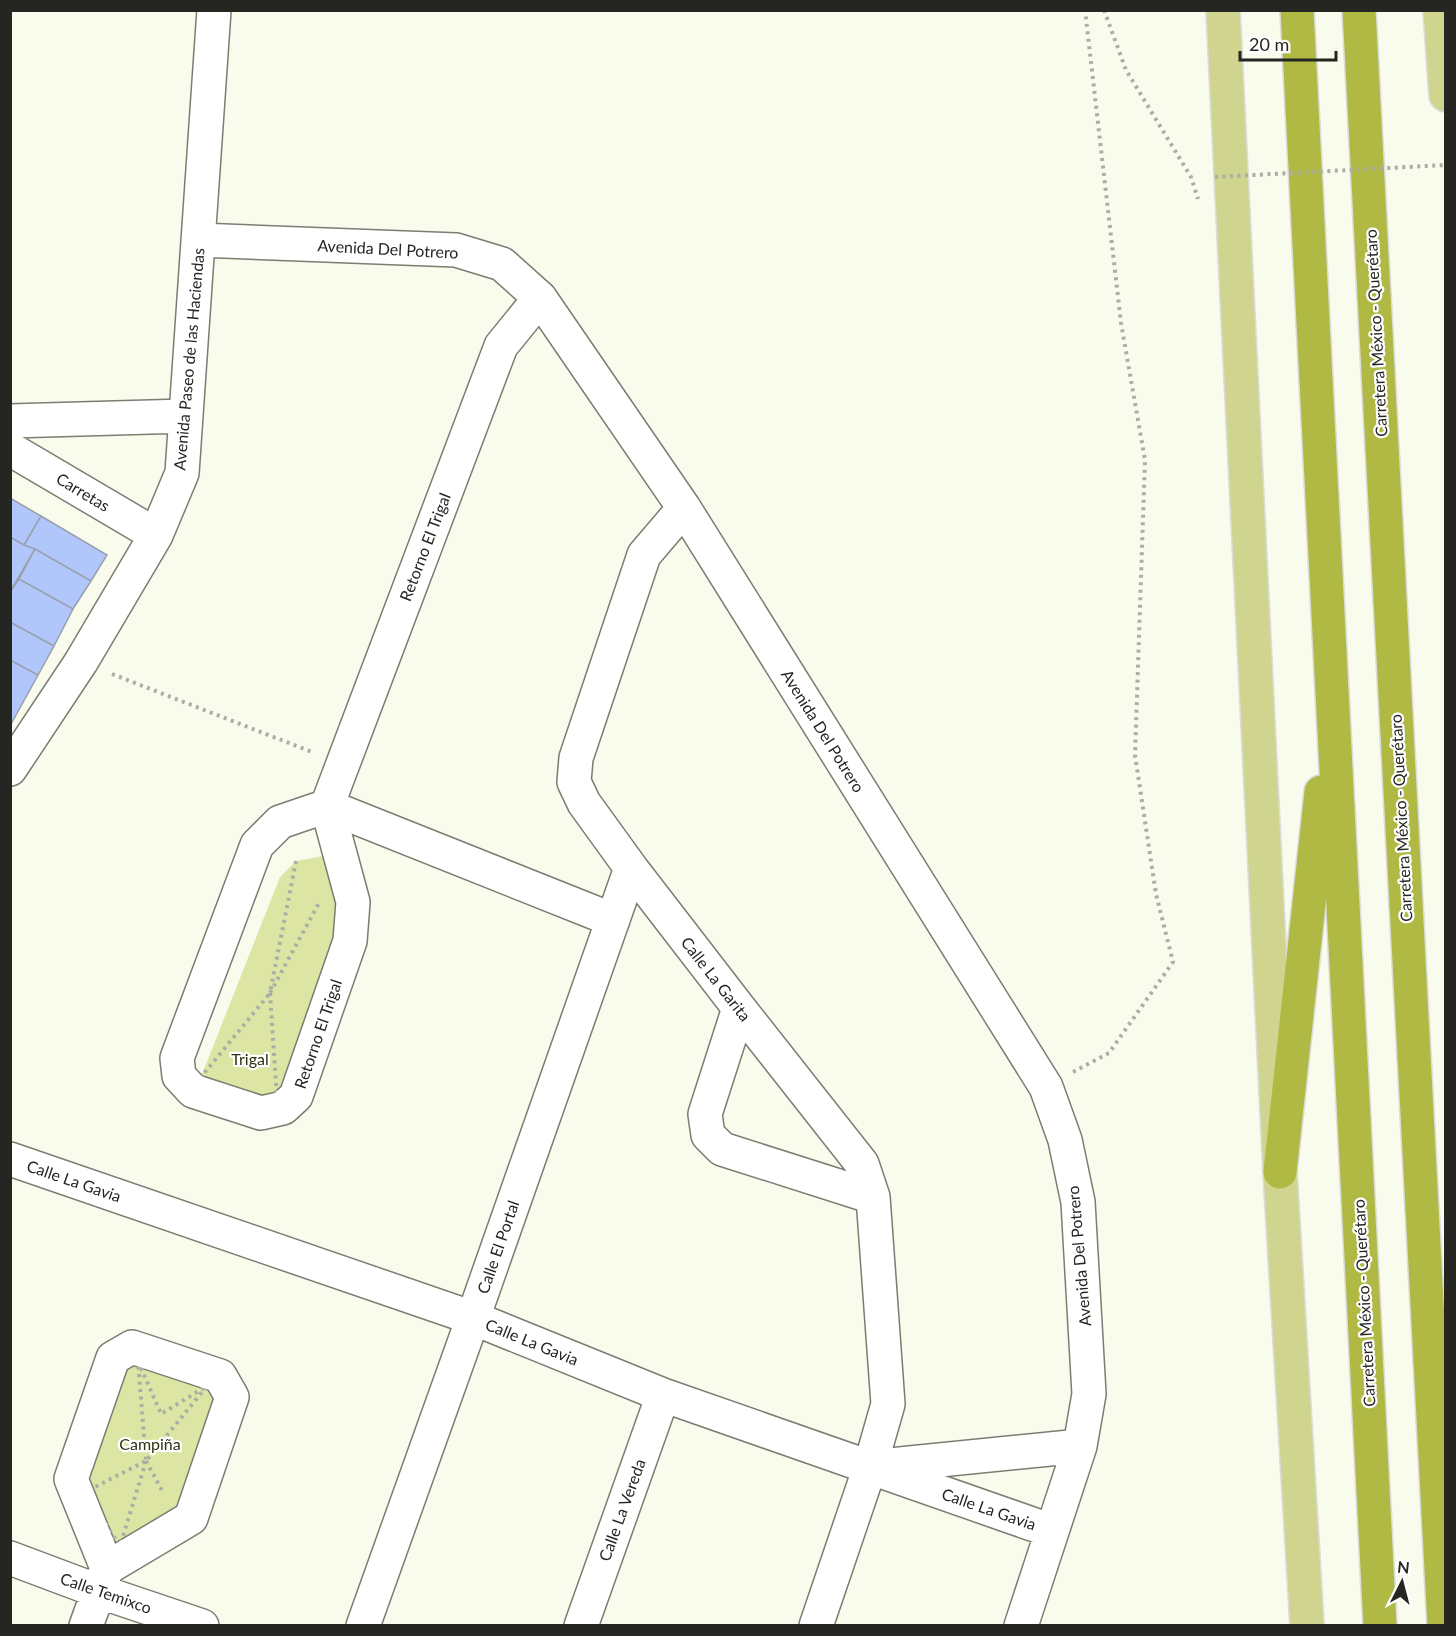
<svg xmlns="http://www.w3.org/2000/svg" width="1456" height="1636" viewBox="0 0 1456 1636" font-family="Lato,sans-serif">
<rect width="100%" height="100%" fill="#f9fbec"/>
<!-- green -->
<path fill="#dde5a5" d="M324 856 336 872 340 921 277 1098 241 1103 201 1077 280 877 296 861Z
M138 1361 207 1386 216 1397 176 1517 116 1544 85 1492 124 1371Z"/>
<!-- building -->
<path fill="#b1c6fb" stroke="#9a9fac" stroke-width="1.5" d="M10 498 41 516 24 545 10 537Z
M41 516 107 555 91 581 35 549 24 545Z
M10 537 24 545 35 549 10 592Z
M35 549 91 581 73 609 19 579Z
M19 579 73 609 54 646 10 622V592Z
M10 622 54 646 38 675 10 660Z
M10 660 38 675 10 726Z"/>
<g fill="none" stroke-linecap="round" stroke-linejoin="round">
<!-- minor casing -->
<g stroke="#7b7d70" stroke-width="36">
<path id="minor" d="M199 240 456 250 502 264 540 298 684 508 1046 1087 1065 1140 1078 1202 1089 1394 1080 1446 1021 1626
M540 298 501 346 327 806 613 920
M10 421 186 416
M10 449 156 535
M684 508 644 555 576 758 574 782 584 803 631 868 739 1008 862 1164 873 1197 888 1404 870 1467 816 1626
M10 769 81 662 156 535 182 473 214 10
M327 806 353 902 350 941 296 1096 283 1108 261 1113 193 1091 179 1076 177 1058 257 845 280 822Z
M739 1008 705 1114 708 1135 722 1149 873 1197
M10 1159 473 1318 663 1395 1052 1531
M880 1466 1080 1446
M10 1558 98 1591 202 1626
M86 1626 107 1568 191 1518 232 1397 220 1376 132 1347 113 1358 71 1479 107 1568
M363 1626 473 1318 631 868
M581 1626 663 1395"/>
</g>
<!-- major casing -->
<g stroke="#dcdcdb" stroke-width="36">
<path id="major" d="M1223 10 1280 1172 1307 1626
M1440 10 1446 95"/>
</g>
<!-- highway casing -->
<g stroke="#dcdcdb" stroke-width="36">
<path id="highway" d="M1297 10 1380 1626
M1359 10 1444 1626
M1280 1172 1321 792"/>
</g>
<!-- path -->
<path stroke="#adaea3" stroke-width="4" stroke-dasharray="3 4.5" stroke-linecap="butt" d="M1104 10 1126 70 1191 177 1198 199
M112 674 312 752
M296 861 270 993 319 903
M270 993 277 1098 241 1103 201 1077Z
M1073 1072 1109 1053 1173 962 1156 894 1135 755 1145 460 1121 323 1085 10
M138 1361 161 1414 207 1386 146 1461Z
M146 1461 120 1546 85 1492Z
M146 1461 164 1494"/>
<!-- minor -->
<use href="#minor" stroke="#fff" stroke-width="33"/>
<!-- major -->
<use href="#major" stroke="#cfd58e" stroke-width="33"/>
<!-- highway -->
<use href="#highway" stroke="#afb943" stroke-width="33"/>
<!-- path-bridge -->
<path stroke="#adaea3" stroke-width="4" stroke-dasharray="3 4.5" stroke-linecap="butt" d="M1215 177 1446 165"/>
</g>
<g text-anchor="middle" stroke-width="4.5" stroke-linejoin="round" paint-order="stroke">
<!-- street labels -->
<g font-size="16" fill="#252621" stroke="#fff">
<text transform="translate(388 249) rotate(3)" y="6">Avenida Del Potrero</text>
<text transform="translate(1376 333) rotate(-93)" y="6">Carretera México - Querétaro</text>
<text transform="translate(189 359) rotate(-85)" y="6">Avenida Paseo de las Haciendas</text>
<text transform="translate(83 492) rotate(31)" y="6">Carretas</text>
<text transform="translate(425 547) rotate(-69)" y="6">Retorno El Trigal</text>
<text transform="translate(823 731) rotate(58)" y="6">Avenida Del Potrero</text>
<text transform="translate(1401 818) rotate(-93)" y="6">Carretera México - Querétaro</text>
<text transform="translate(716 979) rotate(52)" y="6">Calle La Garita</text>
<text transform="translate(318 1034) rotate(-71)" y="6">Retorno El Trigal</text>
<text transform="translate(74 1181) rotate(19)" y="6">Calle La Gavia</text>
<text transform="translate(498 1247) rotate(-71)" y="6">Calle El Portal</text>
<text transform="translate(1079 1256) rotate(-95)" y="6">Avenida Del Potrero</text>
<text transform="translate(1364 1303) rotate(-93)" y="6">Carretera México - Querétaro</text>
<text transform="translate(532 1342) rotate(22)" y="6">Calle La Gavia</text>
<text transform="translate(989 1509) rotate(19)" y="6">Calle La Gavia</text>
<text transform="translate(622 1510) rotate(-70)" y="6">Calle La Vereda</text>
<text transform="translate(106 1593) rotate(19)" y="6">Calle Temixco</text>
</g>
<!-- park labels -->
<g font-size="16" fill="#2e3110" stroke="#fff">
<text x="250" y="1065">Trigal</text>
<text x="150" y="1450">Campiña</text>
</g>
</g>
<!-- border -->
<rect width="1456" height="1636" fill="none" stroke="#252621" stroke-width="24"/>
<!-- north arrow -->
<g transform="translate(1402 1582) rotate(6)" stroke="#ffffff" stroke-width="4.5" paint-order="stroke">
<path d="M0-4.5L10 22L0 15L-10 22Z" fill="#252621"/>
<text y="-9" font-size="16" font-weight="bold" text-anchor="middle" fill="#252621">N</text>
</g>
<!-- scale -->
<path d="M1240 51v9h96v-9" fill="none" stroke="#252621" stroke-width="3"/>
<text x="1249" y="51" font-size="18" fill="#252621" stroke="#ffffff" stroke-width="4.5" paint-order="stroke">20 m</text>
</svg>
